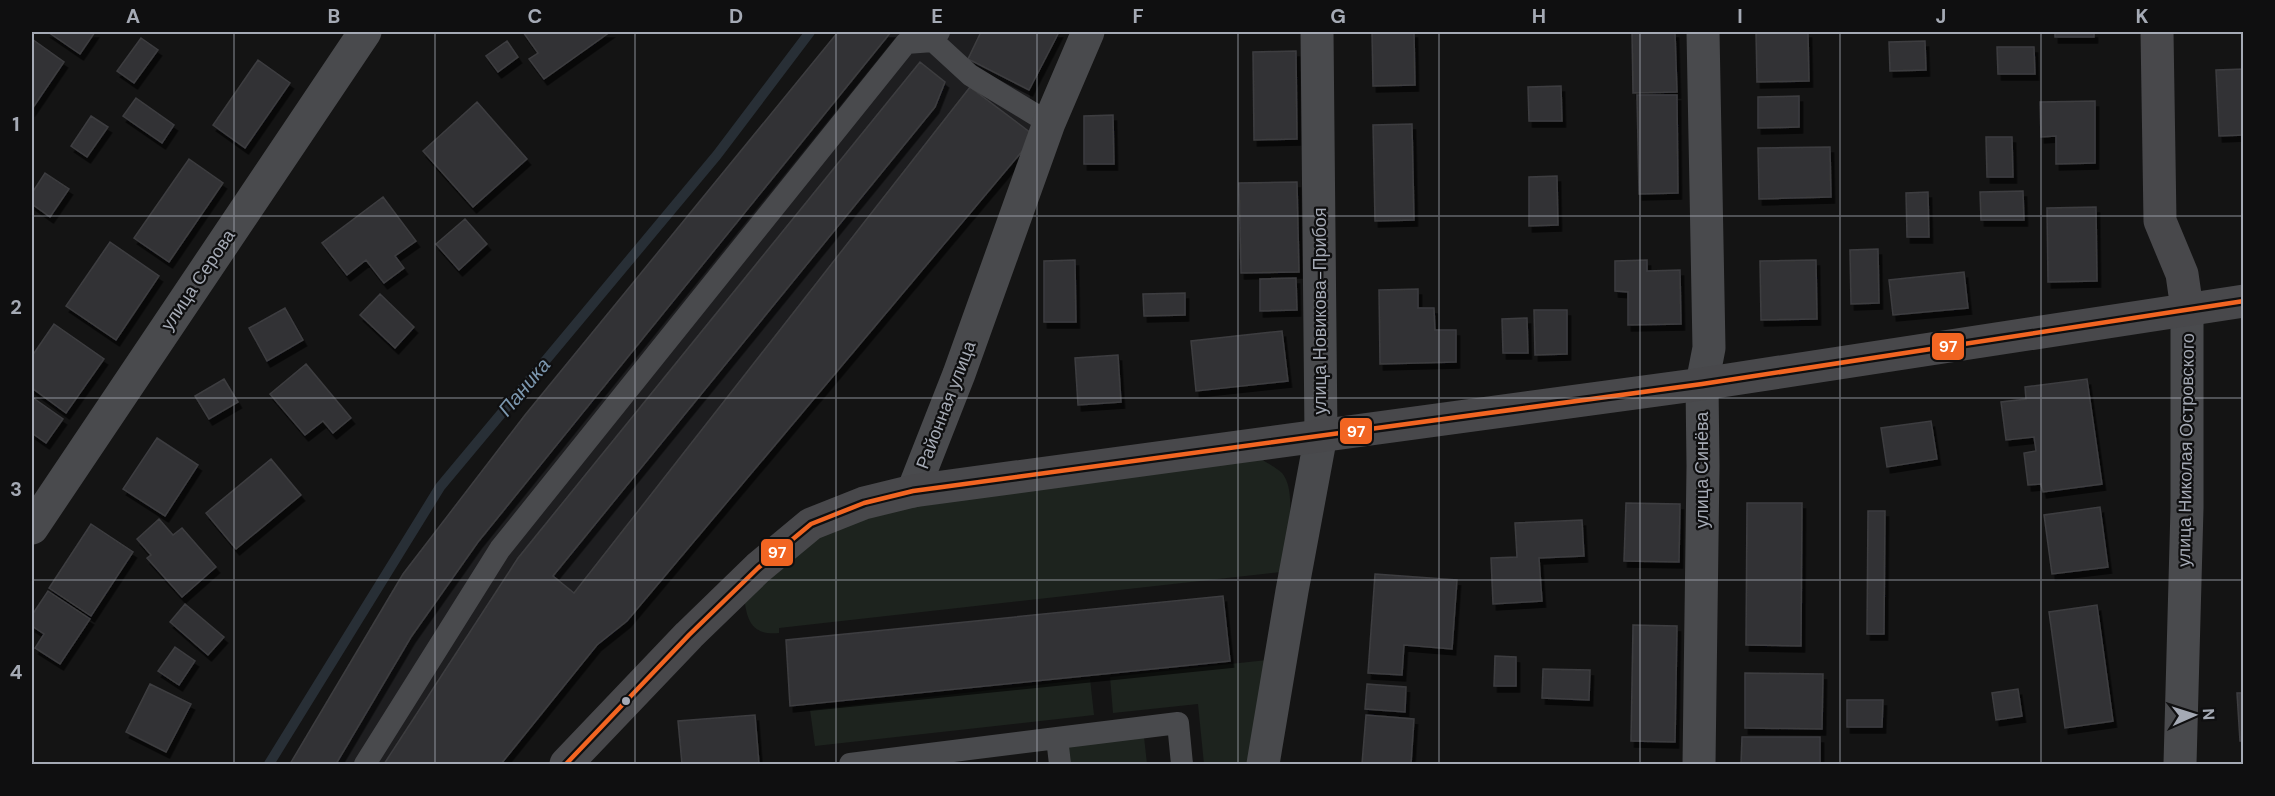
<svg xmlns="http://www.w3.org/2000/svg" width="2275" height="796" viewBox="0 0 2275 796" font-family="'DM Sans',sans-serif">
<defs>
<filter id="shadow"><feDropShadow dx="3.5" dy="6" stdDeviation="0" flood-color="#0009"/></filter>
</defs>
<rect width="100%" height="100%" fill="#141414"/>
<!-- built -->
<path fill="#1e1e20" d="M838 32H1059L1029 90 1035 136 627 621 597 645 501 764H290L403 574 525 415Z"/>
<!-- green -->
<path fill="#1d231e" d="M1258 457C1265 462 1276 467 1282 473 1299 493 1285 547 1281 572L779 628V633C751 636 746 619 744 594L788 550 879 512Z
M1267 660 1248 764H1204L1198 704 1113 713 1110 677Z
M1090 679 1094 715 815 746 810 710Z
M1144 737 1147 764H1066L1063 746Z"/>
<g fill="none" stroke-linecap="round" stroke-linejoin="round">
<!-- stream -->
<path stroke="#282f36" stroke-width="10" d="M269 764 440 487 717 155 810 32"/>
</g>
<!-- building -->
<path fill="#333335" stroke="#3d3d40" stroke-width="1.5" filter="url(#shadow)" d="M48 32H95L80 54Z
M523 32H610L544 79 529 59 538 53Z
M838 32H891L478 542 411 637 336 764H290L403 574 525 415Z
M981 32H1059L1029 90 968 59Z
M1372 32H1414L1415 85 1373 86Z
M1632 32H1675L1677 92 1633 93Z
M1756 32H1808L1809 81 1757 82Z
M2055 32H2094V37H2055Z
M141 38 158 50 134 83 117 71Z
M32 39 64 62 32 109Z
M507 41 518 57 498 72 486 56Z
M1925 41 1926 70 1890 71 1889 42Z
M1997 47H2034L2035 74H1998Z
M1296 51 1297 139 1254 140 1253 52Z
M258 60 290 83 245 148 213 125Z
M920 62 945 82 935 107 553 576 574 593 970 87 1035 136 627 621 597 645 501 764H384L518 558Z
M2244 69V135L2219 136 2216 70Z
M1561 86 1562 121H1529L1528 87Z
M1637 95H1677L1678 193 1639 194Z
M1799 96V127L1758 128V97Z
M136 98 174 125 162 143 123 116Z
M2095 101V163L2056 164V136L2041 137 2040 102Z
M477 102 527 159 473 207 423 151Z
M1113 115 1114 164H1084V116Z
M91 116 108 127 87 157 71 146Z
M1412 124 1414 220 1375 221 1373 125Z
M1986 137H2012L2013 177H1987Z
M1830 147 1831 197 1759 199 1758 148Z
M189 159 223 183 169 262 134 238Z
M45 173 69 189 50 217 32 204V193Z
M1557 176 1558 225 1529 226V177Z
M1297 182 1299 272 1241 273 1239 183Z
M2023 191 2024 220H1981L1980 192Z
M1928 192 1929 237H1907L1906 193Z
M383 197 416 241 395 256 404 268 384 283 366 260 347 275 322 243Z
M2096 207 2097 281 2048 282 2047 208Z
M465 219 487 244 459 270 436 244Z
M110 242 159 276 116 340 66 306Z
M1878 249 1879 303 1851 304 1850 250Z
M1075 260 1076 322H1044V261Z
M1647 260V271L1680 270 1681 324 1628 325V292L1615 291V261Z
M1816 260 1817 319 1761 320 1760 261Z
M1964 272 1968 308 1893 315 1889 280Z
M1296 278 1297 310 1260 311V279Z
M1418 289V308H1434L1435 330H1456V362L1380 364 1379 290Z
M1185 293V315L1144 316 1143 294Z
M380 294 414 327 395 348 360 315Z
M285 308 303 340 267 361 249 328Z
M1534 310H1567V354L1535 355Z
M1527 318 1528 353H1503L1502 319Z
M54 324 104 359 66 413 32 388V356Z
M1282 331 1288 381 1196 391 1191 341Z
M1118 355 1121 402 1078 405 1075 358Z
M306 364 351 418 333 433 323 421 305 435 270 394Z
M224 379 238 402 209 419 195 396Z
M2087 379 2102 484 2043 492 2041 484 2028 485 2024 453 2036 451 2034 437 2006 440 2001 402 2026 399 2025 387Z
M32 397 63 419 46 443 32 433Z
M1931 421 1937 459 1887 467 1881 428Z
M157 438 198 465 165 516 123 489Z
M271 459 301 495 236 549 206 513Z
M1626 503 1680 504 1679 562 1624 561Z
M1747 503H1802L1801 646 1746 645Z
M2100 507 2108 567 2052 574 2044 515Z
M1868 511H1885L1884 634H1867Z
M159 519 173 535 182 528 216 567 182 597 147 558 151 555 137 539Z
M1582 520 1584 556 1539 558 1542 601 1493 604 1491 558 1517 557 1515 523Z
M91 524 133 552 91 616 49 588Z
M1375 574 1457 580 1452 649 1404 645 1402 675 1368 673Z
M48 591 90 619 60 664 35 648 44 634 32 626V615Z
M1223 596 1230 661 790 706 786 640Z
M185 604 224 637 208 655 170 622Z
M2097 605 2113 721 2065 728 2049 612Z
M1633 625 1677 626 1675 742 1631 741Z
M175 647 195 661 179 685 158 671Z
M1495 656 1516 657V686H1494Z
M1543 669 1590 670 1589 700 1542 698Z
M1745 673 1823 674 1822 729 1745 728Z
M150 684 191 704 166 752 126 732Z
M1367 684 1406 687 1405 712 1365 709Z
M2018 689 2022 716 1996 720 1992 693Z
M2237 693H2244V741H2240Z
M1847 700H1883L1882 727H1847Z
M755 715 759 764H682L678 721Z
M1366 715 1414 719 1411 764H1362Z
M1742 737H1820V764H1741Z"/>
<g fill="none" stroke-linecap="round" stroke-linejoin="round">
<!-- lane -->
<path stroke="#494a4d" stroke-width="22" d="M933 41 970 75 1049 123
M1057 738 1178 723 1182 764
M365 764 500 549 906 43 933 41 939 32
M850 764 1057 738 1060 764"/>
<!-- street -->
<path stroke="#494a4d" stroke-width="33" d="M913 491 959 374 1049 123 1088 32
M32 528 365 32
M1263 764 1292 591 1321 435 1317 32
M1699 764 1703 466 1702 384 1709 348 1703 32
M2180 764 2187 508V309"/>
<!-- secondary -->
<path stroke="#48484b" stroke-width="33" d="M2157 32 2160 221 2182 274 2187 309
M566 764 689 635 758 568 811 524 864 503 913 491 1702 384 2244 301"/>
<!-- bus-1 casing -->
<g stroke="#0f0f10" stroke-width="9">
<path id="bus-1" d="M566 764 689 635 758 568 811 524 864 503 913 491 1702 384 2244 301"/>
</g>
<!-- bus-1 -->
<use href="#bus-1" stroke="#f26522" stroke-width="4.5"/>
</g>
<!-- grid -->
<path fill="none" stroke="#a5aab5" stroke-width="1.5" stroke-opacity="0.55" d="M234 32V764M435 32V764M635 32V764M836 32V764M1037 32V764M1238 32V764M1439 32V764M1640 32V764M1840 32V764M2041 32V764M32 216H2244M32 398H2244M32 580H2244"/>
<!-- markers -->
<circle fill="#a5aab5" stroke="#0f0f10" stroke-width="2" cx="626" cy="701" r="5"/>
<g text-anchor="middle" stroke-width="4.5" stroke-linejoin="round" paint-order="stroke">
<!-- street labels -->
<g font-size="18" fill="#a5aab5" stroke="#0f0f10">
<text transform="translate(198 280) rotate(-56)" y="6">улица Серова</text>
<text transform="translate(1320 311) rotate(-90)" y="6">улица Новикова-Прибоя</text>
<text transform="translate(946 405) rotate(-69)" y="6">Районная улица</text>
<text transform="translate(2186 450) rotate(-89)" y="6">улица Николая Островского</text>
<text transform="translate(1702 470) rotate(-90)" y="6">улица Синёва</text>
</g>
<!-- water labels -->
<g font-size="20" font-style="italic" fill="#7c98b0" stroke="#0f0f10">
<text transform="translate(524 387) rotate(-50)" y="7">Паника</text>
</g>
</g>
<g stroke="#0f0f10" stroke-width="2">
<rect x="1931" y="332" width="34" height="29" rx="6" fill="#f26522"/>
<rect x="1339" y="417" width="34" height="28" rx="6" fill="#f26522"/>
<rect x="760" y="538" width="34" height="29" rx="6" fill="#f26522"/>
</g>
<g font-size="16" text-anchor="middle" font-weight="bold" fill="#fff">
<text x="1948" y="352">97</text>
<text x="1356" y="437">97</text>
<text x="777" y="558">97</text>
</g>
<!-- border -->
<rect width="2275" height="796" fill="none" stroke="#0f0f10" stroke-width="66"/>
<!-- north arrow -->
<g transform="translate(2194 715) rotate(87)" stroke="#0f0f10" stroke-width="4.5" paint-order="stroke">
<path d="M0-4.5L10 22L0 15L-10 22Z" fill="#a5aab5"/>
<text y="-9" font-size="16" font-weight="bold" text-anchor="middle" fill="#a5aab5">N</text>
</g>
<rect x="33" y="33" width="2209" height="730" fill="none" stroke="#a5aab5" stroke-width="2"/>
<g font-size="20" text-anchor="middle" font-weight="bold" fill="#a5aab5">
<text x="133" y="23">A</text>
<text x="334" y="23">B</text>
<text x="535" y="23">C</text>
<text x="736" y="23">D</text>
<text x="937" y="23">E</text>
<text x="1138" y="23">F</text>
<text x="1338" y="23">G</text>
<text x="1539" y="23">H</text>
<text x="1740" y="23">I</text>
<text x="1941" y="23">J</text>
<text x="2142" y="23">K</text>
<text x="16" y="131">1</text>
<text x="16" y="314">2</text>
<text x="16" y="496">3</text>
<text x="16" y="679">4</text>
</g>
</svg>
